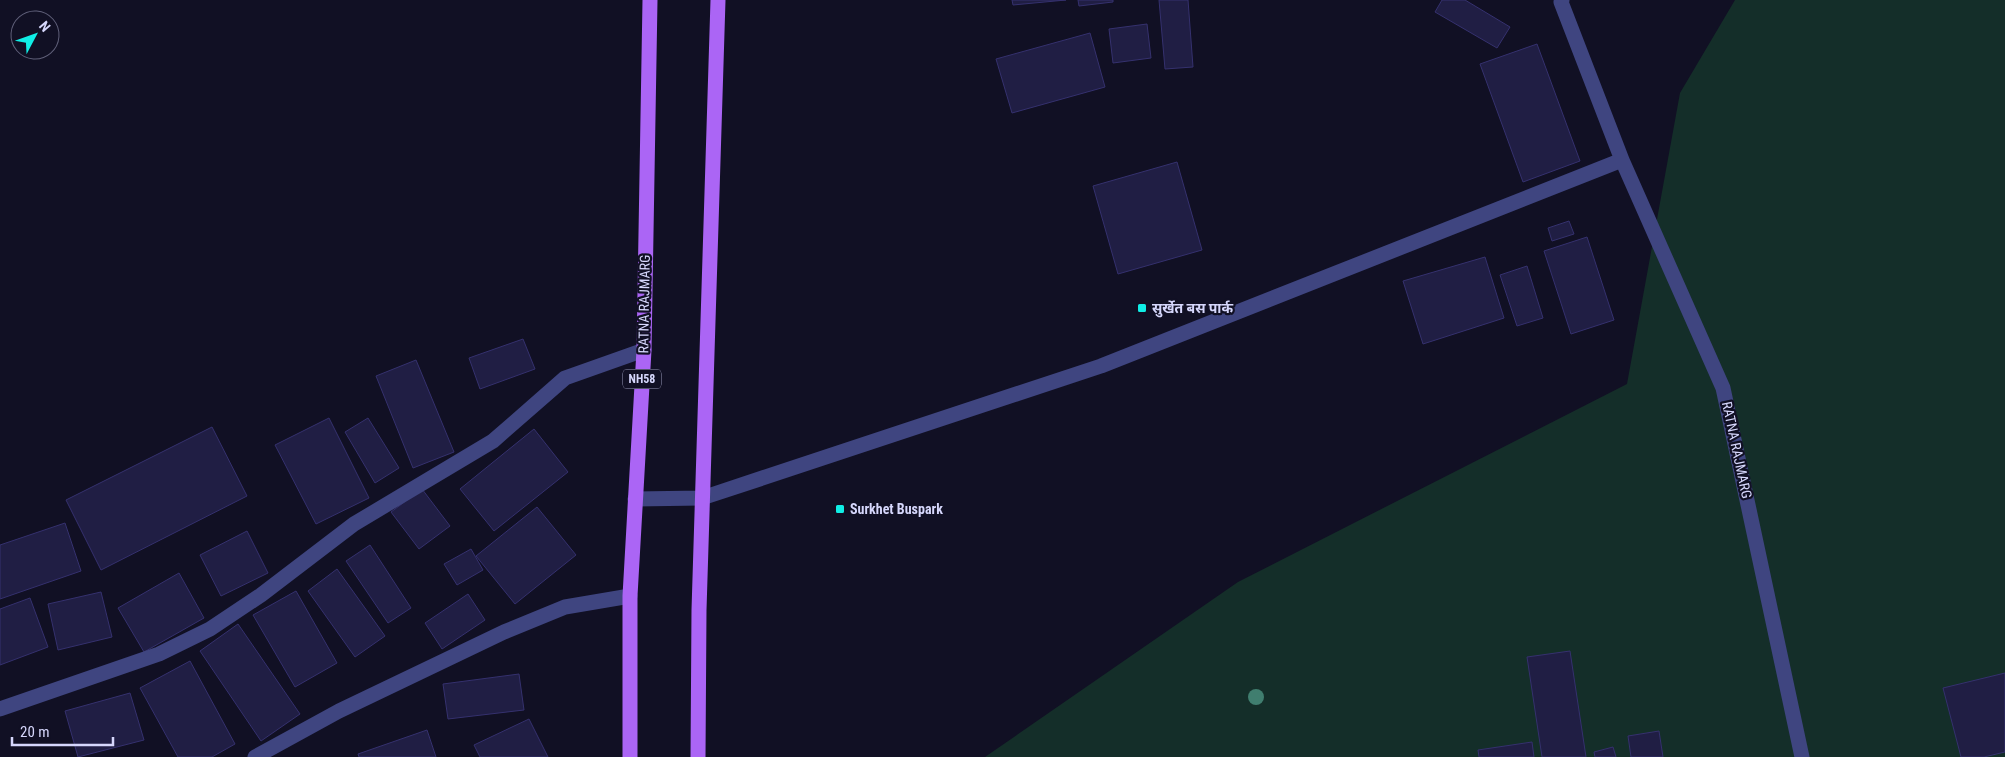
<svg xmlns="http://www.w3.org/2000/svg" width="2005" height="757" viewBox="0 0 2005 757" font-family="'Roboto Condensed','Noto Sans Devanagari',sans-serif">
<rect width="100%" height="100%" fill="#111024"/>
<!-- green -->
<path fill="#142e29" d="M1735 0H2005V757H985L1238 582 1627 384 1680 93Z"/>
<!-- building -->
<path fill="#201e44" stroke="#35316e" d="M1012 0H1066L1013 5Z
M1078 0H1113V2L1079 6Z
M1159 0H1188L1193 67 1165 69Z
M1442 0H1465L1510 27 1497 48 1435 12Z
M1147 24 1151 58 1113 63 1109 29Z
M1090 33 1105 87 1012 113 996 59Z
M1537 44 1580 161 1523 182 1480 64Z
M1177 162 1202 250 1118 274 1093 186Z
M1569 221 1574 234 1552 241 1548 228Z
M1587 237 1614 320 1571 334 1544 251Z
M1485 257 1504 318 1423 344 1403 281Z
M1527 266 1543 318 1517 326 1500 275Z
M523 339 535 369 480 389 469 358Z
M416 360 454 452 413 468 376 376Z
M329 418 369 498 316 524 275 445Z
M368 418 399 468 375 483 345 432Z
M212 427 247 496 101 570 66 500Z
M534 429 568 472 494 531 460 489Z
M422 489 450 526 419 549 391 512Z
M537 507 576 555 515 604 476 556Z
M65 523 81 571 0 599V545Z
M247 531 268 573 221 596 200 555Z
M370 545 411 608 388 623 346 561Z
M471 549 483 570 457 585 444 564Z
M337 569 385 636 355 657 308 591Z
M179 573 204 618 144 652 118 608Z
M296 591 337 663 295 687 253 615Z
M101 592 112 637 58 650 48 604Z
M468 594 485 620 442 649 425 623Z
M30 598 48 647 0 665V609Z
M238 624 300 714 261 741 200 651Z
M1570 651 1586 757H1542L1527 657Z
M190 661 235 744 212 757H178L140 688Z
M2005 673V752L1984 757H1961L1943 688Z
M519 674 524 710 448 719 443 684Z
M130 693 144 740 78 757 65 711Z
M529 719 548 757H480L474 745Z
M427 730 436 757H359L358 754Z
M1659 731 1663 757H1631L1628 736Z
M1532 742 1534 757H1479L1478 750Z
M1613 747 1616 757H1595L1594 752Z"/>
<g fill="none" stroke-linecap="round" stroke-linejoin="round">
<!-- minor -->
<path stroke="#3f4580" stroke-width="15" d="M1622 160 1723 388 1802 757
M635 499 702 498 1101 366 1622 160 1561 2 1562 0
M0 709 159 654 210 629 261 595 354 524 493 441 565 378 644 350
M255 757 339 711 504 632 565 607 630 596"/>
<!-- major -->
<path stroke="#ab65f5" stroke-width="15" d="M630 757V596L644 350 650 0
M698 757 699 610 718 0"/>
</g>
<!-- trees -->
<circle fill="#407e6f" cx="1256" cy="697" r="8"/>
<!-- markers -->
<g fill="#10eee6" stroke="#111024" stroke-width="2">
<rect x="1137" y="303" width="10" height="10" rx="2.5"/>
<rect x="835" y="504" width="10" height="10" rx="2.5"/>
</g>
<g text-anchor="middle" stroke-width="4.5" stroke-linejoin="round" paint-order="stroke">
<!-- shield labels -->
<rect fill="#111024" stroke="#9b9bbb" stroke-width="1" x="623" y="369.5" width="38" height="19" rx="4"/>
<g font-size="12" font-weight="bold" fill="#d6d7fc">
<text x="642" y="383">NH58</text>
</g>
<!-- street labels -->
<g font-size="14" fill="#d6d7fc" stroke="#111024">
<text transform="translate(644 304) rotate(-89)" y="5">RATNA RAJMARG</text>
<text transform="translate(1737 450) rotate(78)" y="5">RATNA RAJMARG</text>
</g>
<!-- poi labels -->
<g font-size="14" font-weight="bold" fill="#d6d7fc" stroke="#111024" text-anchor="start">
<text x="1152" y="313">सुर्खेत बस पार्क</text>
<text x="850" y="514">Surkhet Buspark</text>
</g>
</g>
<!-- north arrow -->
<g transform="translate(35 35) rotate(49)"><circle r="24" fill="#111024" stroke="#60607a"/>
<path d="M0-4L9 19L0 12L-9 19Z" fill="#10eee6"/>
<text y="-8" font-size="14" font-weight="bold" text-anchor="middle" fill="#d6d7fc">N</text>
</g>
<!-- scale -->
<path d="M12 737v8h101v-8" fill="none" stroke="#d6d7fc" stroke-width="2.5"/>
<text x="20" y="737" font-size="15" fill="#d6d7fc" stroke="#111024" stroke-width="4" paint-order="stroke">20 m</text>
</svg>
